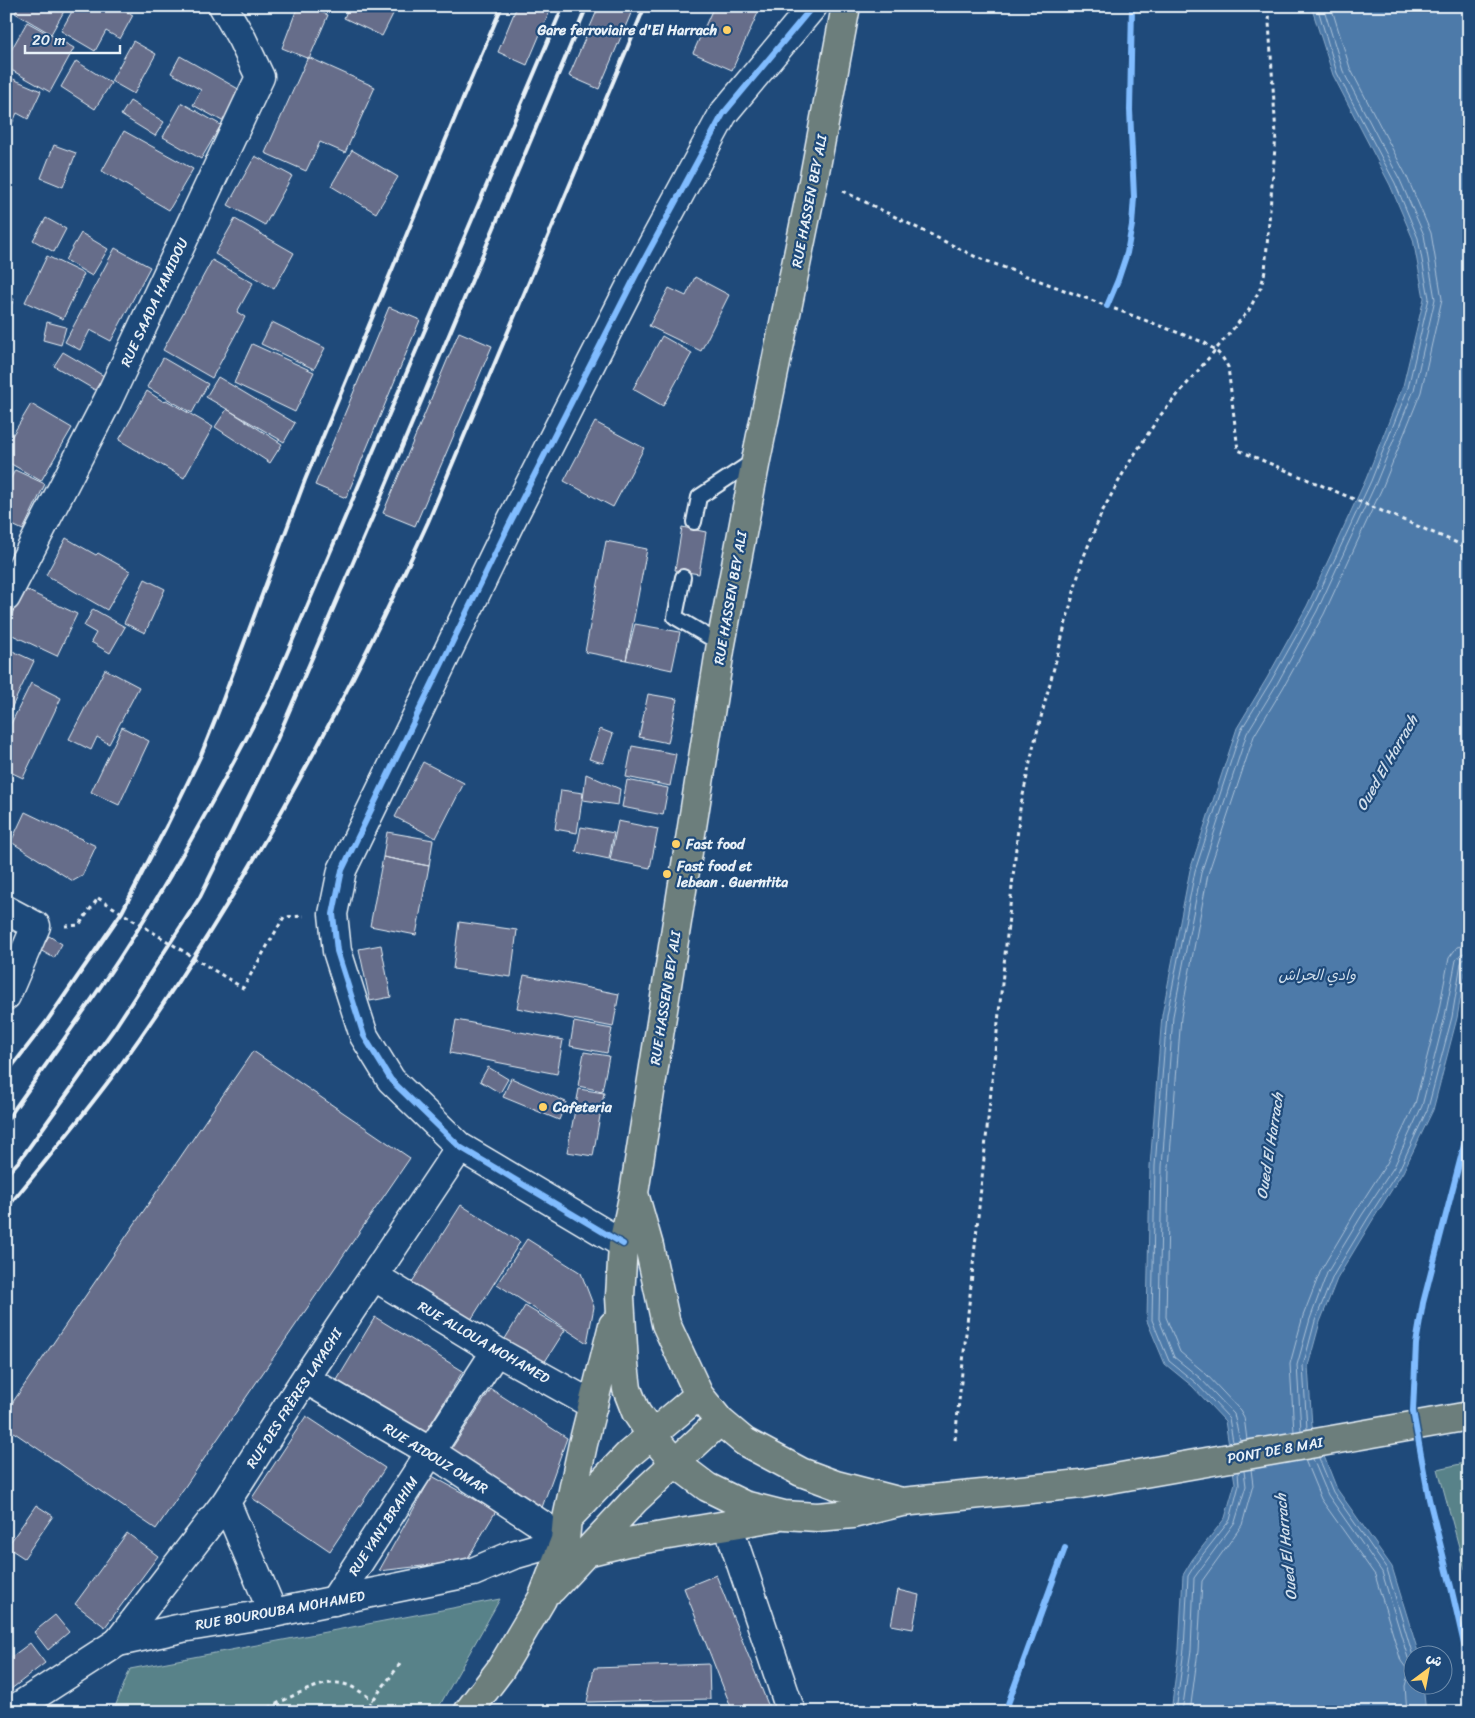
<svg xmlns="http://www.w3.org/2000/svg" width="1475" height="1718" viewBox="0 0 1475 1718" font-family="Sriracha,'Playpen Sans Arabic',sans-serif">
<rect width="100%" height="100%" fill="#1f4a7a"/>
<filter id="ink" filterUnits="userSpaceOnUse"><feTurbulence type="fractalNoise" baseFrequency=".02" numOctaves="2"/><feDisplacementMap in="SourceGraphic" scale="10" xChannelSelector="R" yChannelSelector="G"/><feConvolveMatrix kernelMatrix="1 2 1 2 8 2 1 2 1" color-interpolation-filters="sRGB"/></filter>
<g filter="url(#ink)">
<!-- green -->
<path fill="#598289" stroke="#a0bac0" d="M1469 1462V1584L1438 1469Z
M500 1599 436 1712H113L130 1669Z"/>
<!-- water -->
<path fill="#4d7aa9" stroke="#8baac9" d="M1311 6H1469V950L1457 1018 1433 1110 1403 1172 1372 1221 1337 1279 1320 1322 1308 1366 1312 1426 1337 1489 1392 1567 1419 1655 1412 1656V1686H1423L1426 1712H1171L1179 1649 1183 1575 1192 1560 1225 1518 1235 1483 1225 1421 1192 1386 1165 1364 1147 1321 1150 1166 1162 1015 1190 870 1237 728 1267 678 1307 606 1366 479 1403 386 1424 298 1413 239 1390 185 1333 75Z"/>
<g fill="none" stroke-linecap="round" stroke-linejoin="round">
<!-- shore -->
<path stroke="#aac1d8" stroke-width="1" d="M1307 1429 1303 1366 1315 1321 1333 1276 1368 1218 1399 1170 1428 1108 1452 1017 1461 963 1464 959 1469 958
M1301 1430 1297 1365 1310 1319 1327 1273 1362 1215 1394 1167 1422 1106 1445 1016 1456 960 1461 954 1469 952
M1294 1432 1290 1364 1303 1316 1321 1270 1356 1211 1387 1163 1415 1104 1438 1014 1449 958 1457 947 1469 944
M1247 1440 1244 1417 1240 1410 1205 1373 1180 1352 1166 1317 1169 1167 1181 1017 1208 874 1254 736 1283 688 1324 614 1383 486 1421 392 1442 299 1431 233 1407 177 1350 68 1331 6
M1240 1441 1234 1414 1200 1378 1174 1357 1159 1319 1162 1167 1173 1016 1201 873 1247 733 1277 684 1317 611 1376 483 1414 390 1435 299 1424 235 1400 180 1343 71 1323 6
M1233 1442 1229 1418 1196 1383 1169 1361 1152 1320 1155 1166 1167 1015 1195 871 1241 730 1271 681 1312 608 1371 481 1408 388 1429 298 1418 238 1395 183 1337 73 1317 6
M1319 1458 1333 1492 1387 1569 1413 1656
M1313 1459 1328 1495 1382 1572 1408 1658 1412 1664
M1305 1460 1321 1499 1375 1575 1401 1661 1409 1672 1405 1686 1407 1712
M1176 1712 1184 1649 1188 1576 1196 1563 1230 1520 1239 1485 1238 1472
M1182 1712 1191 1650 1194 1578 1235 1522 1246 1486 1244 1471
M1190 1712 1198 1651 1202 1581 1242 1525 1253 1485 1251 1469"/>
</g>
<!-- building -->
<path fill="#666d8a" stroke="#e8f1f8" d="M19 6H67L51 34 15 13Z
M75 6H117L133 15 120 39 106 31 95 51 61 31Z
M298 6H307L328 15 309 59 282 48Z
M349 6H397L382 36 344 18Z
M517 6H552L527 65 498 52Z
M599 6H634L599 89 569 76Z
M714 6H761L732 70 693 53Z
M27 22 74 48 50 92 6 67V59Z
M133 41 156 54 134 94 111 81Z
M180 56 242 91 224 122 193 105 201 90 171 73Z
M308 57 375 87 345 153 320 142 306 171 265 153Z
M76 61 111 83 95 109 61 87Z
M6 76 41 91 28 119 17 113 6 137Z
M130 101 164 122 155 136 121 115Z
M182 103 221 125 201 159 163 137Z
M124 131 193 169 169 210 102 171Z
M54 145 76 153 63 187 41 178Z
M352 150 398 177 376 213 331 186Z
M255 156 292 176 265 225 228 205Z
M46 218 66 229 54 252 33 240Z
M235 219 294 253 274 289 215 254Z
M81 233 108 249 92 276 65 260Z
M115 248 150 267 111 341 90 330 80 350 65 342Z
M47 256 84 274 63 319 25 302Z
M212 260 253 283 237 312 245 317 212 378 163 350Z
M695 277 729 295 701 351 649 326 669 288 686 296Z
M6 296 14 299 6 317Z
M389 307 420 320 346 498 315 485Z
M47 322 66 327 61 345 43 340Z
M272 322 325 348 314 369 261 344Z
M459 332 492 346 415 526 383 513Z
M662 336 692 353 663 406 633 389Z
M252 344 314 372 295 412 234 383Z
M63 352 104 376 95 390 54 366Z
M163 358 208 384 192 413 147 387Z
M218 377 295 423 284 442 206 397Z
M147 391 164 402 166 400 213 427 184 478 119 440Z
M31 404 72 428 41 481 6 461V446Z
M227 409 282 444 270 463 215 427Z
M595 422 644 448 613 507 564 481Z
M15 470 45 484 23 530 6 522V488Z
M682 527 706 532 699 574 675 570Z
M66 538 96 555 98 553 130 571 107 610 46 575Z
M606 541 647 549 626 660 585 652Z
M145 579 165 589 145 633 124 623Z
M24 589 77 614 57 656 6 632V626Z
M93 609 125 627 110 653 91 642 96 633 84 626Z
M635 624 680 632 672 670 626 660Z
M6 648 34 661 6 719Z
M105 669 139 687 109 744 97 737 91 750 69 739Z
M31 683 61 698 23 778 6 770V734Z
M648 694 677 699 668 743 639 737Z
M122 727 149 741 119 805 91 792Z
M600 729 613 734 603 763 589 759Z
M632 746 676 754 670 786 626 777Z
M423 762 464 783 436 838 395 817Z
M586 774 620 789 618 805 583 800Z
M627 780 668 788 663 815 622 807Z
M561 790 583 793 577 833 555 829Z
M25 812 96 846 82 876 73 881 11 842Z
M618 821 658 829 650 868 610 860Z
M581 827 614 833 609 859 576 852Z
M387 832 433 840 429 866 383 857Z
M383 857 429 866 416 935 370 926Z
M459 922 517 930 511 977 453 969Z
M49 936 62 944 54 958 40 950Z
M381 945 391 997 370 1001 359 949Z
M524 975 619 994 613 1027 517 1008Z
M456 1020 563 1040 557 1074 450 1053Z
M574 1022 612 1029 607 1053 570 1046Z
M253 1051 410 1158 156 1529 6 1427V1412Z
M584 1052 609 1056 602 1091 578 1086Z
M488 1067 508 1079 500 1093 480 1081Z
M511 1078 566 1102 559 1120 503 1097Z
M579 1089 604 1093 593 1156 567 1152Z
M461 1205 520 1242 464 1331 405 1293Z
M527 1239 581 1273 594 1307 587 1343 497 1284Z
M525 1306 565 1330 539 1371 500 1347Z
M375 1317 463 1371 419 1443 331 1390Z
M491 1389 567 1438 540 1513 448 1454Z
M306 1416 385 1468 330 1551 252 1498Z
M432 1476 496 1511 466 1561 379 1571Z
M36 1505 53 1516 24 1558 7 1547Z
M127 1533 158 1556 105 1627 75 1604Z
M716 1575 771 1712H733L684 1588Z
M898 1590 919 1595 913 1629 891 1625Z
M55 1615 69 1632 48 1650 34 1632Z
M30 1643 45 1663 6 1693V1661Z
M709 1664 710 1699 587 1702 594 1668Z"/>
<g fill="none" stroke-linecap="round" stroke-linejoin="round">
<!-- service casing -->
<g stroke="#e8f1f8" stroke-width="18">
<path id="service" d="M694 522 699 497 755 460
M683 577 675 617 721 644"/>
</g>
<!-- minor casing -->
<g stroke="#e8f1f8" stroke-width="31">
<path id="minor" d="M6 597 108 400 260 77 242 39 223 6
M623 1244 460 1147 391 1080 364 1036 337 951 333 914 342 870 509 525 637 273 723 114 813 6
M375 1277 496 1351 593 1405
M305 1379 431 1452 565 1540
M226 1502 273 1613
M728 1525 791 1712
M334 1601 496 1351
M118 1642 226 1502 305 1379 460 1147"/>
</g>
<!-- tertiary casing -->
<g stroke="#e8f1f8" stroke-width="31">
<path id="tertiary" d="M6 910 36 926 6 996
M10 1712 118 1642 182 1628 273 1613 473 1572 513 1555 565 1540"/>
</g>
<!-- primary casing -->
<g stroke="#e8f1f8" stroke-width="31">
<path id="primary" d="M846 6 814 177 756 460 721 644 634 1193 623 1244 620 1297 624 1364 627 1389 636 1412 651 1434 674 1462 707 1487 744 1505 784 1515 817 1517 853 1514 902 1502 1081 1484 1469 1416
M635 1197 649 1246 666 1324 699 1395 720 1421 745 1442 801 1472 836 1485 898 1501
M567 1519 629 1454 699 1395
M587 1552 627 1542 774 1517
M552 1589 635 1500 720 1421
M468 1712 500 1670 542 1599 565 1540 567 1519 583 1444 613 1325"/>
</g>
<!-- path -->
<path stroke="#e8f1f8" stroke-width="3" stroke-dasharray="4 4" stroke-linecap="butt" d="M843 191 976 257 1203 342C1215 349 1222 355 1228 367L1238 450 1469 548
M65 926 79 925 98 898
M207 966 243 988 284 917 304 916
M955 1440 1020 809 1034 744 1082 561 1102 512 1127 466 1159 417 1249 310 1261 287 1265 271 1276 135 1269 22 1270 6
M262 1712C279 1702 319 1681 338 1683 351 1684 362 1693 373 1700
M364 1712 400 1664"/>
<!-- service -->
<use href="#service" stroke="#1f4a7a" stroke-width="14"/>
<!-- minor -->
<use href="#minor" stroke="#1f4a7a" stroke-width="28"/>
<!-- tertiary -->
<use href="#tertiary" stroke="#1f4a7a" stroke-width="28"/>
<!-- primary -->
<use href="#primary" stroke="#6c7e7c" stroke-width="28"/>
<!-- rail -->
<path stroke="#e8f1f8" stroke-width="4" d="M6 1074 47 1021 122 912 167 825 201 755 219 710 305 480 463 98 502 6
M6 1121C44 1067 83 1014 119 959 175 873 224 782 271 691L563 6
M6 1175 20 1160 116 1026 200 897 275 744 373 516 587 6
M6 1209C45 1162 84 1115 120 1066 242 896 342 711 428 522L645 6"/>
<!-- path-bridge -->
<path stroke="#e8f1f8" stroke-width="3" stroke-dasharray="4 4" stroke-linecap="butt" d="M98 898 207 966"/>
<!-- cycleway casing -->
<g stroke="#1f4a7a" stroke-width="9">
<path id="cycleway" d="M1107 306 1118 280 1127 253 1132 225 1134 197 1130 110 1132 6
M1469 1126 1423 1303 1416 1344 1413 1411 1429 1499 1451 1587 1469 1666
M623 1244 460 1147 391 1080 364 1036 337 951 333 914 342 870 509 525 637 273 723 114 813 6
M1005 1712 1065 1548"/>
</g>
<!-- cycleway -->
<use href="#cycleway" stroke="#80bcff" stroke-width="6"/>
</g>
</g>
<!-- markers -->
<g fill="#ffd166" stroke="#1f4a7a" stroke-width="2">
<circle cx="727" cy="30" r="5"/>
<circle cx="676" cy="844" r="5"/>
<circle cx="667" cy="874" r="5"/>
<circle cx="543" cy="1107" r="5"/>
</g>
<g text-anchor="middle" stroke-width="4.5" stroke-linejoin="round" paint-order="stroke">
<!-- poi labels -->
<g font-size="14" font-weight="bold" fill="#e8f1f8" stroke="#1f4a7a" text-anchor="start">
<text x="717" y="35" text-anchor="end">Gare ferroviaire d'El Harrach</text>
<text x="686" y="849">Fast food</text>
<text x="677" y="871">Fast food et<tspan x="677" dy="16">lebean . Guerntita</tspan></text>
<text x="553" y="1112">Cafeteria</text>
</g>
<!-- street labels -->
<g font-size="14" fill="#e8f1f8" stroke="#1f4a7a">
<text transform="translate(809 201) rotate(-79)" y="5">RUE HASSEN BEY ALI</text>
<text transform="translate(154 302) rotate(-65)" y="5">RUE SAADA HAMIDOU</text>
<text transform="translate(730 598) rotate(-80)" y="5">RUE HASSEN BEY ALI</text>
<text transform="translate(665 998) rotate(-81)" y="5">RUE HASSEN BEY ALI</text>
<text transform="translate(484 1342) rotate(30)" y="5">RUE ALLOUA MOHAMED</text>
<text transform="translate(294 1398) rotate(-57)" y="5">RUE DES FRÈRES LAYACHI</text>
<text transform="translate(1275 1450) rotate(-10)" y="5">PONT DE 8 MAI</text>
<text transform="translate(436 1458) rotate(32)" y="5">RUE AIDOUZ OMAR</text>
<text transform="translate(383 1526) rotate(-57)" y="5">RUE YANI BRAHIM</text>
<text transform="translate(280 1610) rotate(-10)" y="5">RUE BOUROUBA MOHAMED</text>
</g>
<!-- water labels -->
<g font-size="15" font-style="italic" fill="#d1dfec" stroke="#1f4a7a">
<text transform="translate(1387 763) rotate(-60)" y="5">Oued El Harrach</text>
<text x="1317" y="980">وادي الحراش</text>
<text transform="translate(1270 1146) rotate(-81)" y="5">Oued El Harrach</text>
<text transform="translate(1286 1547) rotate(-96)" y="5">Oued El Harrach</text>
</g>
</g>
<!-- margin -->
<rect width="1475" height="1718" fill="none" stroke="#1f4a7a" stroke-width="25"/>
<rect x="12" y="12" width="1450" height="1693" fill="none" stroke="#e8f1f8" stroke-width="2" filter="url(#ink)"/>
<!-- north arrow -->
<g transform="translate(1428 1670) rotate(32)"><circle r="24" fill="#1f4a7a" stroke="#6f8dac"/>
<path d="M0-4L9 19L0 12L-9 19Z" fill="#ffd166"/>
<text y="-8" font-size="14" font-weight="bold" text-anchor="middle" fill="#e8f1f8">ش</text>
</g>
<!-- scale -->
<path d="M25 45v8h95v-8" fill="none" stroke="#e8f1f8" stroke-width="2.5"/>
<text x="32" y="45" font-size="15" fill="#e8f1f8" stroke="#1f4a7a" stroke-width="4" paint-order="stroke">20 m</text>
</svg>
